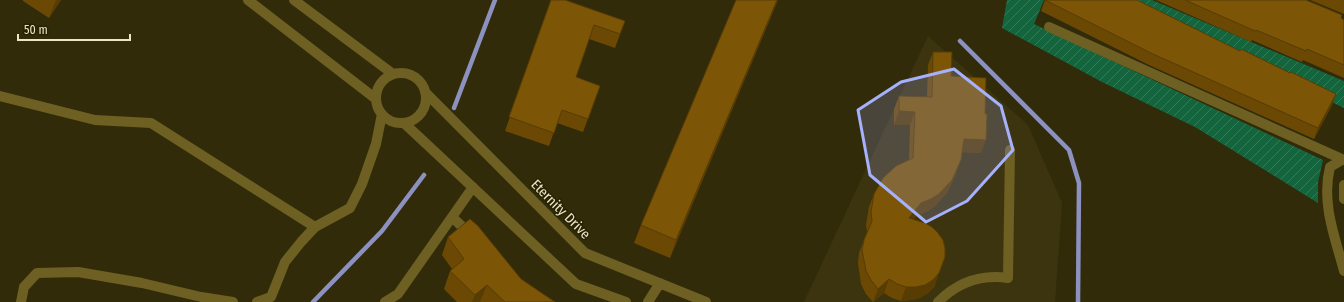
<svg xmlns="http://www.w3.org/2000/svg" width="1344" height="302" viewBox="0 0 1344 302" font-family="'Fira Sans Condensed',sans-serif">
<defs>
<pattern id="garden-furrows" width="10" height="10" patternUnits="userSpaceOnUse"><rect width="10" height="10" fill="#14653d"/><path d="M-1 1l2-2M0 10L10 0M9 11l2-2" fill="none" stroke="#367b58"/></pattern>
</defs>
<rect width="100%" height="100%" fill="#322b0a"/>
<!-- built -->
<path fill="#3c340e" d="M928 36 1028 125 1062 203 1055 302H804Z"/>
<!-- garden -->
<path fill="url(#garden-furrows)" d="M1007 0H1044L1034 24 1323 160 1318 182V203L1195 127 1102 82 1002 28Z
M1119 0H1152L1344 81V108Z"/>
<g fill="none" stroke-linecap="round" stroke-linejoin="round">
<!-- stream -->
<path stroke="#8c91c0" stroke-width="4.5" d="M960 41 1069 150 1079 183 1078 302
M454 108 495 0
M313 302 382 231 424 175"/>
<!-- minor -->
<path stroke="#6e6023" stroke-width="10" d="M248 0 376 99
M294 0 393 74
M1049 27 1344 160
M376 98a25 25 0 1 1 50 0a25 25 0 1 1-50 0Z
M425 92 585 253 706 302
M0 96 95 120 151 123 315 227 350 208 362 184 376 144 382 114
M404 123 576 284 626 302
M1342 160 1330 167C1321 203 1335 237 1344 271
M1344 185V199
M452 217 471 235
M21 302 24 287 37 273 78 272 142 283 201 297 233 302
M257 302 271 297 285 262 301 242 315 227
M385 302 398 294 473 187
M648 302 660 283
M938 302C957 283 981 274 1008 278L1010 150"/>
</g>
<!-- wall -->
<path fill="#6b4905" d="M23 0H61L49 18 23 1Z
M551 0 625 21 615 48 589 39 576 77 600 86 583 132 557 123 549 146 505 131Z
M778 0 670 258 634 243 641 225Z
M1045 0 1332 105 1314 139 1149 65 1041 11Z
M1156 0H1306L1344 20V78L1303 60 1302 62 1252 40 1251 42Z
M1310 0H1344V14Z
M933 52 951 76 981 153 962 152 956 174 947 193 934 207 926 212 916 216 914 219 935 286 928 293 920 298 911 300 901 301 892 298 884 293 873 302 866 294 861 284 858 263 859 253 867 232 866 225 869 207 874 194 909 160 910 125H894V109L899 96 927 97 928 65Z
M448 237 521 279 555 302H457L444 289 450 271 452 269 442 255Z"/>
<!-- shaded-wall -->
<path fill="#573c04" d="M56 0H61L49 18Z
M777 0H778L670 258 676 240Z
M1336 94 1332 105 1314 139 1318 128Z
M899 111 915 112 910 125H894Z
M964 139 986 140 981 153 959 152Z
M961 160 956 174 947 193 934 207 926 212 916 216 904 231 909 218 921 203Z
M939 273 935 286 928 293 920 298 911 300 901 301 906 287Z
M889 279 884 293 873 302 878 289Z
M487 285 480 302H472L475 295Z"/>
<!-- building -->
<path fill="#7c5506" stroke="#573c04" d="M551 0H565L625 21 620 34 594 25 576 77 600 86 588 119 562 110 554 133 509 117Z
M736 0H777L676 240 641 225Z
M1045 0H1137L1240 51 1241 49 1290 73 1291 72 1336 94 1318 128 1153 54Z
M1185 0H1306L1342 15 1341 18 1344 20V65L1307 49 1306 51 1256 30 1255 31Z
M933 52H952L951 76 986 78 985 114H987L986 140 964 139 961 160 952 180 939 194 931 199 921 203 909 218 925 223 932 227 938 233 943 240 945 248V257L939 273 933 280 925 285 916 287H906L897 284 889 279 878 289 871 280 866 271 862 250 864 240 872 221 871 212 874 194 883 178 896 166 913 158 915 112 899 111V96L932 97Z
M470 219 478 226 521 279 555 302H505L487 285 475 295 450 271 464 259 448 237Z"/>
<!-- marked area -->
<path fill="#a5b1fc" fill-opacity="0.2" stroke="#a5b1fc" stroke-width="3" stroke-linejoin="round" d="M954 69 1001 106 1013 150 967 201 926 222 870 175 858 110 901 82Z"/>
<g text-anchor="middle" stroke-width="3" stroke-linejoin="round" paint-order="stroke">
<!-- street labels -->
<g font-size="14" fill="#ece5c6" stroke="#282102">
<text transform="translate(561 209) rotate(45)" y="5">Eternity Drive</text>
</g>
</g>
<!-- scale -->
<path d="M18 34v6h112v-6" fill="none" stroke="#ece5c6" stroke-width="2"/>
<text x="24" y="34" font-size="12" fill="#ece5c6" stroke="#282102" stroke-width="3" paint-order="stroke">50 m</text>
</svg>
